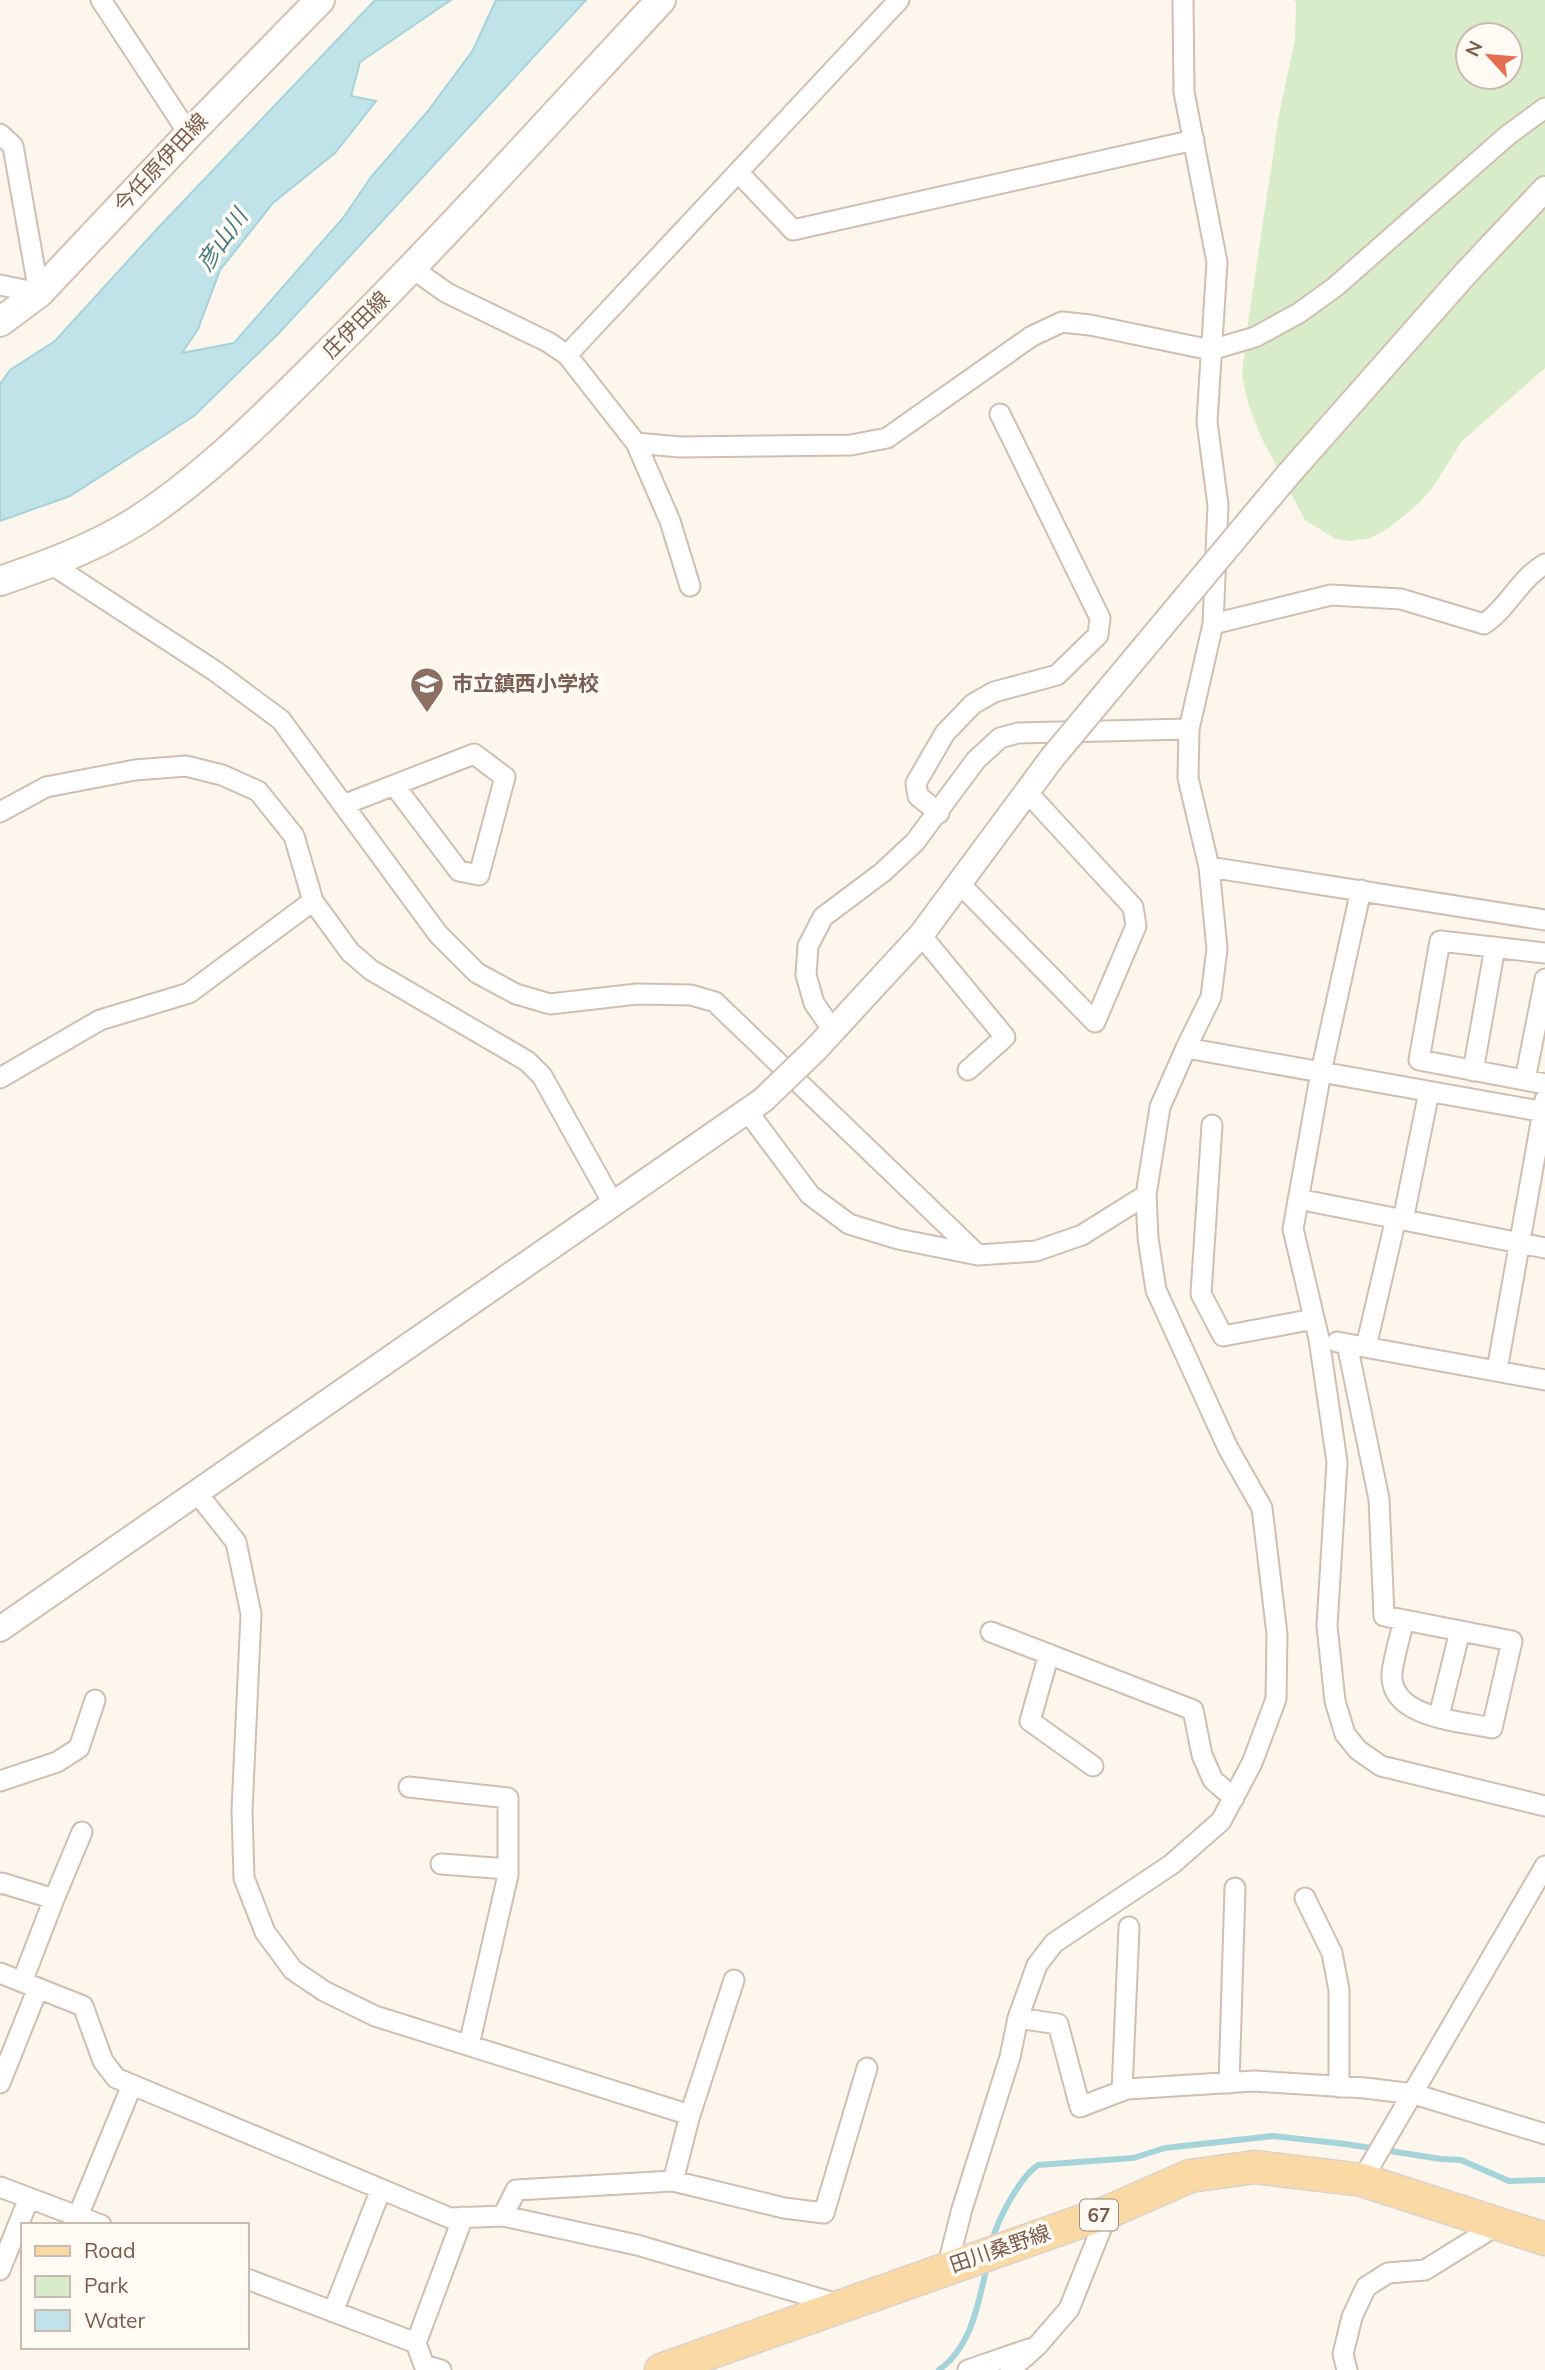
<svg xmlns="http://www.w3.org/2000/svg" width="1545" height="2370" viewBox="0 0 1545 2370" font-family="Mulish,'Noto Sans JP',sans-serif">
<rect width="100%" height="100%" fill="#fdf6ec"/>
<!-- green -->
<path fill="#d8ecc9" fill-rule="evenodd" d="M1294 0H1545V368L1462 441 1433 487 1418 504 1390 527 1371 538 1351 541 1336 539 1305 520 1261 437 1248 403 1242 375 1246 336 1279 115 1295 39 1296 2ZM1468 35H1510V77H1468Z"/>
<!-- water -->
<path fill="#bfe3e8" stroke="#a5d3da" stroke-width="2" d="M375 0H451L360 62 351 96 376 101 335 153 273 203 220 270 198 329 182 353 234 343 343 218 371 177 428 111 473 50 496 0H586L279 333 194 416 70 496 0 521V384L10 370 55 341 157 229Z"/>
<g fill="none" stroke-linecap="round" stroke-linejoin="round">
<!-- stream -->
<path stroke="#a5d3da" stroke-width="6" d="M992 2242C997 2220 1020 2177 1038 2165L1133 2158 1165 2148 1273 2136 1345 2144 1441 2159 1461 2160 1509 2181 1545 2180
M939 2370C972 2346 978 2304 987 2266"/>
<!-- minor casing -->
<g stroke="#d1beb0" stroke-width="23">
<path id="minor" d="M101 0 189 134
M0 134 13 146 39 293 0 285
M738 172 793 230 1194 140
M413 269 447 293 548 342 567 355 636 443 670 521 690 586
M567 355 899 0
M636 443 680 447 851 445 887 438 1032 336 1062 322 1090 325 1211 350 1255 337 1299 313 1335 287 1508 135 1545 108
M51 564 215 671 281 720 438 934 477 973 516 994 550 1004 637 994 691 995 715 1002 978 1255
M1213 624 1331 595 1401 599 1484 624C1508 608 1520 578 1545 564
M343 805 474 754 505 777 479 875 459 871 394 785
M0 812 46 787 135 770 186 766 222 775 258 791 294 836 313 901 189 993 100 1020 0 1078
M939 813 918 796 916 783 945 733 973 704 994 692 1057 675 1098 635 1100 618 1000 414
M1209 867 1545 920
M960 884 1095 1022 1136 926 1133 907 1027 792
M1361 890 1321 1072 1293 1229 1319 1339 1337 1462 1327 1626 1335 1701 1345 1734 1358 1750 1381 1766 1545 1806
M313 901 350 952 371 970 527 1061 542 1076 614 1205
M921 935 1005 1037 968 1070
M1545 953 1440 941 1419 1060 1545 1084
M834 1032 814 1003 806 975 808 946 823 917 883 872 915 842 976 760 1000 738 1018 733 1189 729
M1186 1048 1545 1112
M1473 1071 1495 947
M1525 1080 1545 979
M748 1112 810 1195 849 1224 898 1239 978 1255 1036 1251 1082 1235 1146 1195
M1212 1125 1201 1294 1223 1336 1314 1319
M1298 1199 1545 1248
M1403 1220 1429 1092
M1337 1342 1545 1380
M1347 1344 1379 1499 1384 1616 1512 1641 1492 1728C1460 1721 1389 1718 1392 1673 1394 1656 1400 1637 1404 1620
M1366 1347 1396 1218
M1497 1370 1545 1100
M197 1493 236 1542 251 1614 242 1811 244 1878 265 1932 293 1970 324 1991 375 2016 690 2115 734 1980
M991 1632 1193 1710 1202 1755 1213 1780 1234 1798
M1049 1654 1030 1721 1093 1766
M1439 1716 1460 1631
M0 1781 57 1762 79 1748 95 1700
M409 1787 508 1798V1875L469 2045
M441 1864 508 1869
M0 1884 2 1883 54 1899 22 1982
M1305 1898 1332 1953 1339 1990V2087
M54 1899 82 1832
M0 1973 83 2006 103 2061 116 2078 450 2218 503 2216 637 2245 841 2305
M1018 2018 1058 2024 1080 2107 1127 2089 1254 2081 1365 2088 1414 2094 1545 2134
M0 2083 38 1988
M1229 2083 1235 1888
M1122 2091 1129 1927
M1362 2180 1545 1866
M673 2181 784 2208 824 2213 867 2068
M0 2187 101 2225
M78 2216 132 2085
M503 2216 516 2190 673 2181 690 2115
M947 2268 962 2209 1010 2057 1018 2018 1037 1965 1054 1943 1172 1864 1221 1821 1252 1763 1276 1699 1277 1634 1262 1508 1228 1448 1156 1290 1148 1238 1146 1195 1160 1107 1186 1048 1211 997 1217 949 1209 867 1188 778 1189 729 1213 624 1218 505 1207 422 1217 262 1184 92 1183 0
M0 2270 29 2198
M247 2279 416 2343 424 2365 441 2370
M333 2312 381 2189
M416 2343 463 2217
M968 2370 1029 2349
M1010 2370 1037 2346 1069 2309 1108 2212
M1347 2370 1343 2354 1352 2317 1366 2287 1388 2273 1425 2270 1499 2224"/>
</g>
<!-- tertiary casing -->
<g stroke="#d1beb0" stroke-width="28">
<path id="tertiary" d="M1287 476 1466 273 1545 189
M815 1050 921 935 1052 758
M0 1629 763 1100"/>
</g>
<!-- secondary casing -->
<g stroke="#d6c0b0" stroke-width="32">
<path id="secondary" d="M0 322 39 293 189 134 320 0
M0 581C53 563 107 543 153 510 221 462 279 402 338 343 449 232 554 115 661 0"/>
</g>
<!-- primary casing -->
<g stroke="#dad1cd" stroke-width="35">
<path id="primary" d="M661 2370 1108 2212 1190 2176 1255 2167 1362 2180 1545 2239"/>
</g>
<!-- minor -->
<use href="#minor" stroke="#fff" stroke-width="19"/>
<!-- tertiary -->
<use href="#tertiary" stroke="#fff" stroke-width="24"/>
<!-- secondary -->
<use href="#secondary" stroke="#fff" stroke-width="28"/>
<!-- primary -->
<use href="#primary" stroke="#fbd9a5" stroke-width="32"/>
<!-- tertiary-bridge casing -->
<g stroke="#d1beb0" stroke-width="28" stroke-linecap="butt">
<path id="tertiary-bridge" d="M1052 758 1287 476
M763 1100 815 1050"/>
</g>
<!-- tertiary-bridge -->
<use href="#tertiary-bridge" stroke="#fff" stroke-width="24"/>
</g>
<!-- icons -->
<defs>
<g id="school-pin" transform="scale(1.75)"><path d="M0 17L-7.5 6A9.5 9.5 0 1 1 7.5 6Z" fill="#8d6e63" stroke="#fffaf3"/><path d="M0-5L7-2L0 1L-7-2ZM-4 1L0 2.5L4 1V4Q0 6-4 4Z" fill="#fff"/></g>
</defs>
<g fill-rule="evenodd">
<use href="#school-pin" x="427" y="684"/>
</g>
<g text-anchor="middle" stroke-width="7" stroke-linejoin="round" paint-order="stroke">
<!-- shield labels -->
<rect fill="#fffaf3" stroke="#a28b7f" stroke-width="2" x="1080" y="2199.5" width="38" height="31" rx="5"/>
<g font-size="19" font-weight="bold" fill="#7a5c4d">
<text x="1099" y="2222">67</text>
</g>
<!-- street labels -->
<g font-size="21" fill="#7a5c4d" stroke="#fffaf3">
<text transform="translate(161 163) rotate(-47)" y="7">今任原伊田線</text>
<text transform="translate(356 325) rotate(-45)" y="7">庄伊田線</text>
<text transform="translate(1000 2249) rotate(-19)" y="7">田川桑野線</text>
</g>
<!-- education labels -->
<g font-size="21" font-weight="bold" fill="#785e54" stroke="#fffaf3" text-anchor="start">
<text x="452" y="691">市立鎮西小学校</text>
</g>
<!-- water labels -->
<g font-size="23" font-style="italic" fill="#437c86" stroke="#fffaf3">
<text transform="translate(222 240) rotate(-55)" y="8">彦山川</text>
</g>
</g>
<!-- legend -->
<rect x="21" y="2223" width="228" height="126" fill="#fffaf3" stroke="#cabbb1" stroke-width="2"/>
<rect x="35" y="2246" width="35" height="10" fill="#fbd9a5" stroke="#cabbb1" stroke-width="2"/>
<text x="84" y="2258" font-size="21" fill="#7a5c4d">Road</text>
<rect x="35" y="2276" width="35" height="21" fill="#d8ecc9" stroke="#cabbb1" stroke-width="2"/>
<text x="84" y="2293" font-size="21" fill="#7a5c4d">Park</text>
<rect x="35" y="2310" width="35" height="21" fill="#bfe3e8" stroke="#cabbb1" stroke-width="2"/>
<text x="84" y="2328" font-size="21" fill="#7a5c4d">Water</text>
<!-- north arrow -->
<g transform="translate(1489 56) rotate(296)"><circle r="33" fill="#fffaf3" stroke="#cabbb1" stroke-width="2"/>
<path d="M0-5L12 26L0 18L-12 26Z" fill="#e76f51"/>
<text y="-10" font-size="19" font-weight="bold" text-anchor="middle" fill="#7a5c4d">N</text>
</g>
</svg>
